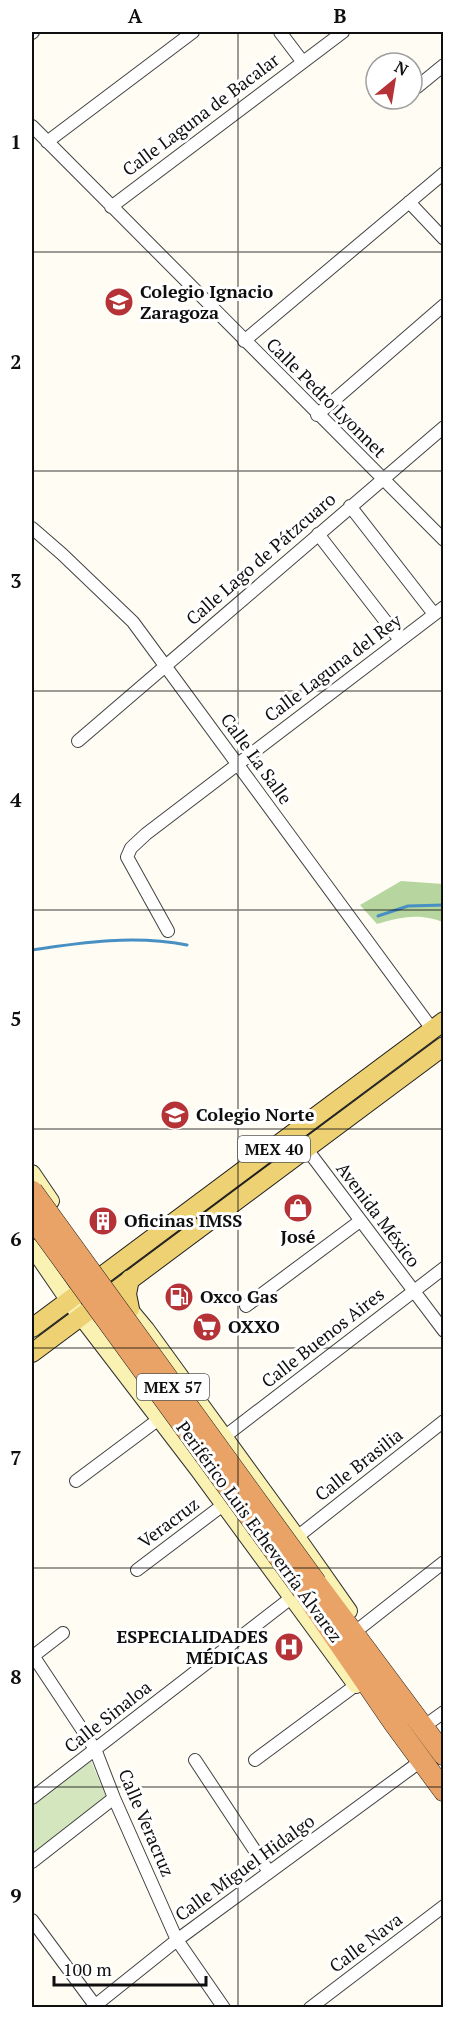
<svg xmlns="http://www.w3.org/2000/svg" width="475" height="2039" viewBox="0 0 475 2039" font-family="'PT Serif',serif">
<rect width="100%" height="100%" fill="#fefcf3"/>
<!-- green -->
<path fill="#d3e6be" d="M91 1761 106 1797 32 1855V1806Z"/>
<!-- forest -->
<path fill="#b7d69f" d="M401 881 443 884V922C418 913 402 917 377 924L360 905Z"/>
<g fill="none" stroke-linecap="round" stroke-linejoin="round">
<!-- stream -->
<path stroke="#4890c3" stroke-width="3" d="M378 916 408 906 444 905
M32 950C84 942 135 935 187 945"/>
<!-- street casing -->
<g stroke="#424242" stroke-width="14">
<path id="street" d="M280 32 302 61
M32 33 33 32
M417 87 444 65
M32 126 444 540
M47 142 193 32
M409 202 444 239
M111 207 343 32
M244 341 444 173
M317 415 444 305
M350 506 434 614
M32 528 62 554 133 622 432 1029
M318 534 400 640
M78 741 444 427
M168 931 127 857 131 848 146 834 444 607
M306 1148 444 1331
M246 1306 360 1221
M224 1437 444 1268
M76 1481 159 1419
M297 1537 444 1421
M137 1570 223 1505
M360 1628 444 1562
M32 1654 95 1749 114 1798 177 1940 224 2008
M32 1657 63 1633
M423 1727 444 1712
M195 1760 269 1872
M255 1760 356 1685
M32 1798 291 1598
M32 1862 114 1798
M32 1920 97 2008
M92 2008 177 1940 421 1761
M310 2008 444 1906"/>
</g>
<!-- secondary casing -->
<g stroke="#313131" stroke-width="18">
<path id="secondary" d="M32 1173 51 1201
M32 1247 69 1301 199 1471 356 1685
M126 1305 146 1329 297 1537 349 1611"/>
</g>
<!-- primary casing -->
<g stroke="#202020" stroke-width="20">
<path id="primary" d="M130 1309 127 1294 130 1279
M32 1328 444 1021
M32 1353 444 1046"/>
</g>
<!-- highway casing -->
<g stroke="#202020" stroke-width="22">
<path id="highway" d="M316 1583 444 1755
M303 1590 394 1723 444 1791"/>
</g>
<!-- street -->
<use href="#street" stroke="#fff" stroke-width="12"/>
<!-- secondary -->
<use href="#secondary" stroke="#f9f2b3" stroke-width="16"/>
<!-- primary -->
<use href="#primary" stroke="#eed173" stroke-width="18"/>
<!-- highway -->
<use href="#highway" stroke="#e9a366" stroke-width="21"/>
<!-- highway-bridge casing -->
<g stroke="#202020" stroke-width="22" stroke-linecap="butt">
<path id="highway-bridge" d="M32 1191 316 1583
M32 1217 303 1590"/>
</g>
<!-- highway-bridge -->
<use href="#highway-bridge" stroke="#e9a366" stroke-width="21"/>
</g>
<!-- grid -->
<path fill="none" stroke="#0f0f0f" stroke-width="1.5" stroke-opacity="0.55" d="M238 32V2008M32 252H444M32 471H444M32 691H444M32 910H444M32 1129H444M32 1348H444M32 1568H444M32 1787H444"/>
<!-- icons -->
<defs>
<g id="school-disc" transform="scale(1.5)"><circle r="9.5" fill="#b53236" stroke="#fff"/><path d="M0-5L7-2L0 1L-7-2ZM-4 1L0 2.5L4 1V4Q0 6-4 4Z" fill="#fff"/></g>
<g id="shop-disc" transform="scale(1.5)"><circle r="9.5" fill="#b53236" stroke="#fff"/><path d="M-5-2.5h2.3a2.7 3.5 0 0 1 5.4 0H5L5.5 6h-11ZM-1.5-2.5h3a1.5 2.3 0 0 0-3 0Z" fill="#fff"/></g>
<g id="building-disc" transform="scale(1.5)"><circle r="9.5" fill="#b53236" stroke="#fff"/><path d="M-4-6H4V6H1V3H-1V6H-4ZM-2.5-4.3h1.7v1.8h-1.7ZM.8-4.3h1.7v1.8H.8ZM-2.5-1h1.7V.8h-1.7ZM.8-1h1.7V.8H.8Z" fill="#fff"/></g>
<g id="fuel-disc" transform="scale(1.5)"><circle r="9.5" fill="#b53236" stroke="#fff"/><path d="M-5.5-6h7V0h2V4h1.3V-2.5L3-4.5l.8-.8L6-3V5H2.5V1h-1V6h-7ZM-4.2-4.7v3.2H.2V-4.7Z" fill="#fff"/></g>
<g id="supermarket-disc" transform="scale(1.5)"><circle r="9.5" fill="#b53236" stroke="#fff"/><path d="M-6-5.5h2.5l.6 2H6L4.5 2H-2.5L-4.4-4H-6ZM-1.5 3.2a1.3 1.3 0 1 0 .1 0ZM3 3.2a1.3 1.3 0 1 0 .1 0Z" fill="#fff"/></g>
<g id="hospital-disc" transform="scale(1.5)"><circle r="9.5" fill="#b53236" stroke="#fff"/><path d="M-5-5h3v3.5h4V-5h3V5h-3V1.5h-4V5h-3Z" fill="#fff"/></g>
</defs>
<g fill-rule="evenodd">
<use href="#school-disc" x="119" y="302"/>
<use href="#school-disc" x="175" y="1115"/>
<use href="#shop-disc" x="298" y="1208"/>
<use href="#building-disc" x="103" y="1221"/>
<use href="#fuel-disc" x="179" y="1297"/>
<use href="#supermarket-disc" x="207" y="1327"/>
<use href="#hospital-disc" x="289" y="1647"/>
</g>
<g text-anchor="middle" stroke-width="6" stroke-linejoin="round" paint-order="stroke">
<!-- shield labels -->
<g fill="#fff" stroke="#575757" stroke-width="1.5">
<rect x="238" y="1136" width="72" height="26" rx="4.5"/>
<rect x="137" y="1374" width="72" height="26" rx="4.5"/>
</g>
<g font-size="16" font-weight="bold" fill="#0f0f0f">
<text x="274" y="1155">MEX 40</text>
<text x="173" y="1393">MEX 57</text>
</g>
<!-- street labels -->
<g font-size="18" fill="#0f0f0f" stroke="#fff">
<text transform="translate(201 115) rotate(-37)" y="6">Calle Laguna de Bacalar</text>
<text transform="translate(326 398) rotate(45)" y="6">Calle Pedro Lyonnet</text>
<text transform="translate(261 559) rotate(-41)" y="6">Calle Lago de Pátzcuaro</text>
<text transform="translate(333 668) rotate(-37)" y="6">Calle Laguna del Rey</text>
<text transform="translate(256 759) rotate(54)" y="6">Calle La Salle</text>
<text transform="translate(378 1215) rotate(53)" y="6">Avenida México</text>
<text transform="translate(323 1338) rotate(-38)" y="6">Calle Buenos Aires</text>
<text transform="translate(359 1465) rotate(-38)" y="6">Calle Brasilia</text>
<text transform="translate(169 1523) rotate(-37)" y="6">Veracruz</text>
<text transform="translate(259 1532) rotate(54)" y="6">Periférico Luis Echeverría Álvarez</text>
<text transform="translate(108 1717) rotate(-38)" y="6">Calle Sinaloa</text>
<text transform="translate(146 1823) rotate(67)" y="6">Calle Veracruz</text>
<text transform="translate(245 1868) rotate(-36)" y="6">Calle Miguel Hidalgo</text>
<text transform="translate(366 1943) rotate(-37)" y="6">Calle Nava</text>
</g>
<!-- poi labels -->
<g font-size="18" font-weight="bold" fill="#0f0f0f" stroke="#fff" text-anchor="start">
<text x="140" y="298">Colegio Ignacio<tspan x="140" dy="21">Zaragoza</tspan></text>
<text x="196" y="1121">Colegio Norte</text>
<text x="124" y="1227">Oficinas IMSS</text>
<text x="298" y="1243" text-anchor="middle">José</text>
<text x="200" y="1303">Oxco Gas</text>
<text x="228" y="1333">OXXO</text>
<text x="268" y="1643" text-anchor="end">ESPECIALIDADES<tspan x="268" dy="21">MÉDICAS</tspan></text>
</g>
</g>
<!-- border -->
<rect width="475" height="2039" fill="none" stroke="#ffffff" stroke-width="66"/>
<!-- north arrow -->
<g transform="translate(394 81) rotate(30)"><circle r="28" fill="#ffffff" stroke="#9f9f9f" stroke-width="1.5"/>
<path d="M0-4.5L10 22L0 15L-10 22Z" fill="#b53236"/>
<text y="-9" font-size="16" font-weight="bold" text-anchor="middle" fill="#0f0f0f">N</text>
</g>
<!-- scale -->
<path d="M54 1976v9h152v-9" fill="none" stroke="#0f0f0f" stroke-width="3"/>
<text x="63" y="1976" font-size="18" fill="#0f0f0f" stroke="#ffffff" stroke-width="4.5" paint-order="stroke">100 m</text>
<rect x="33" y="33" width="409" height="1973" fill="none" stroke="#0f0f0f" stroke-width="2"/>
<g font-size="20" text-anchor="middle" font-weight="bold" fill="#0f0f0f">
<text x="135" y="23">A</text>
<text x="340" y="23">B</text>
<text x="16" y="149">1</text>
<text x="16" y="369">2</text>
<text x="16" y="588">3</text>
<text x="16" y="807">4</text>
<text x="16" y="1026">5</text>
<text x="16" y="1246">6</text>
<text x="16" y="1465">7</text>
<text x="16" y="1684">8</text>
<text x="16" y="1903">9</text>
</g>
</svg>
